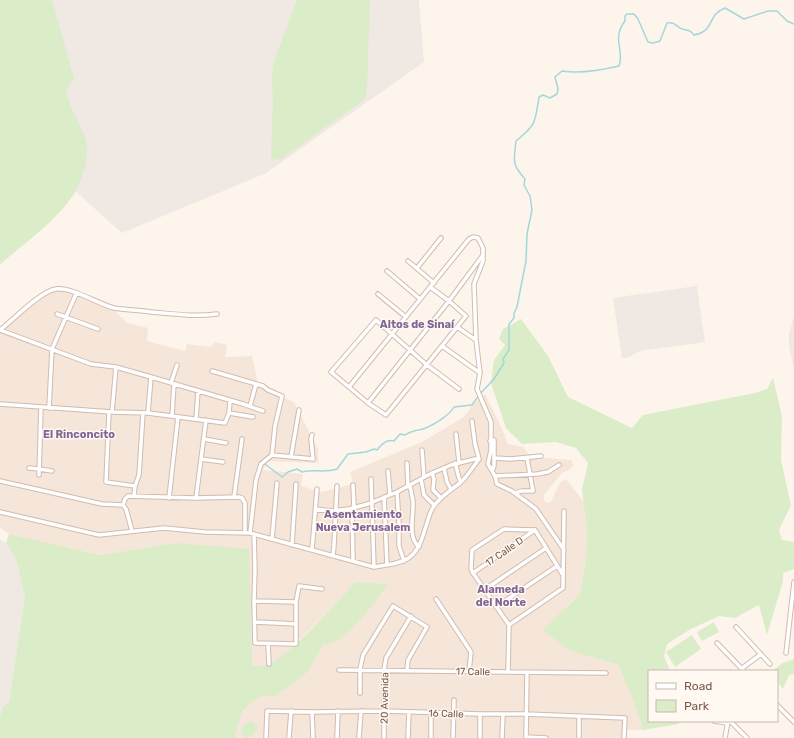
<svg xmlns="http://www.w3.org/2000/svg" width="794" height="738" viewBox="0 0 794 738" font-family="Rubik,sans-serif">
<rect width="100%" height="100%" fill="#fdf5eb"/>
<!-- residential -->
<path fill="#f5e6d9" d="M57 288 112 308 127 323 148 328 147 341 185 351 187 344 210 347 215 342 227 345 225 357 252 356 259 387 294 402 318 449V463L268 461 263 470 303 474 301 486 322 492 353 484 350 472 422 442 464 417 473 404 485 394 503 431 508 444 524 447 528 454 545 458 572 460 573 466 569 470 562 473 544 495V501L550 503 560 483 566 479 584 502 587 530 586 559 580 594 568 605V650L618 665 632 697 643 730H623L622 738H235L236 732 242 712 251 702 263 696H276L309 671 323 645 336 641 356 624 383 592 387 584 355 582 329 611 283 656 265 666H252L174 543 100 555 9 534 0 528V333L19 316Z"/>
<!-- industrial -->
<path fill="#efe8e3" d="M0 0H419L424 62 266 173 122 233 74 190 0 265Z
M697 286 705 342 640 351 627 358H622L613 298Z
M794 316V371L789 346V334Z
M0 539 6 543 17 562 25 595 9 702 2 707 0 718Z"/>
<!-- green -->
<path fill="#daecc8" d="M0 0H52L74 79C70 83 67 87 67 92 66 101 83 129 86 140 89 154 85 170 80 182 68 213 25 243 0 264Z
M297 0H370L367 89 365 99 281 159 275 160 271 157 273 101 272 78 274 61Z
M521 319 548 356 568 397 632 428 643 415 755 393 767 389 773 378 782 416 781 460 791 505 779 530 782 540 794 542V569L783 573V581L767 635 759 605 735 618 719 616 689 630 667 644 664 656 670 671H649V721H679V724L643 730 632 697 618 665 568 650 543 630 580 594 586 559 587 530 582 489 588 463 576 448 556 442 522 444 506 428 491 383 494 360 505 345 499 339 503 329Z
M9 534 100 555 174 543 249 549 252 666C256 666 261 666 264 666 286 661 339 600 355 582L388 584C380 597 349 636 335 642 332 643 327 644 323 645L309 671 276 696H263L251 702 242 712 236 732 235 738H0V718L2 707 9 702 25 596 17 562 6 543Z
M714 622 719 632 702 641 697 632Z
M692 635 701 649 675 667 666 652Z
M794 659V674L789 675 783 689 777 681V671H772L783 663Z
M251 721 257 725V730L252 736 244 738 241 729 245 724Z"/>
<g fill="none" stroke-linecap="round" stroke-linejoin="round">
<!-- stream -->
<path stroke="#a3d7db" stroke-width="1.5" d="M261 461 282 477 288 472 297 469 302 472C314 469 325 473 337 469L348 454 366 452 374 449 377 450C381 445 386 439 394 441L400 434 405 435C410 431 417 430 423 429 432 426 450 415 454 407L472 405 479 395 494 379 504 363 503 359 509 350V324L514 318V313L517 307 526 261 527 234 532 210 530 196 524 185 525 179C511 163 514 161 516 141 536 125 535 123 539 97L543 95 550 98 557 94 558 89 555 77 562 71C580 74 602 70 619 66 625 50 611 39 625 21V16L627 14H634L638 19 648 42 653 43 660 41 667 23C676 22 675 26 682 29 689 31 689 29 694 35 716 31 706 15 725 8L744 19 768 11H777L787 21 794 24"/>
<!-- street casing -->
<g stroke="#d1bbaf" stroke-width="5.5">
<path id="street" d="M408 261 434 283
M417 268 441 238
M387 271 420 299
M430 287 449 301 466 316 386 415 368 403 331 372 376 320 427 365 459 389
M378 294 406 317
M57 314 98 329
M457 327 476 340
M0 330 91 364 116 367 151 377 243 404 263 411
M0 330C13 320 41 291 56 289 72 287 98 304 114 308 126 310 139 310 151 312 174 314 193 317 217 314
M442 346 480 373
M212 371 263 386 268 390 282 396 275 426 272 455
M171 383 177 365
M349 387 469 239 473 237 478 238 483 248V261L474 284 476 340 480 373 477 389 491 422V450L488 464 495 476 497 484 512 491 536 509 564 550
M368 403 449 301 483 255
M0 404 112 412 148 413 225 423 229 413 230 401
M250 406 256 384
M49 408 52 349 76 294
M109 412 106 482 135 486
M112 412 116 367
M148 413 151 377
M229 413 253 417
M172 416 174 384
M196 419 198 391
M456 434 459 462
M204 439 226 443
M490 441 494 440V466L492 471
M422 450 424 477
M291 457 299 410
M495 458 511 459 541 456
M201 459 223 462
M407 463 408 487
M455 463C458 470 457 476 461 482
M29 468 39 469
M444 468 447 482 451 489
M39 469 52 471
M388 471 390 495
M432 473 434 479 433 490 441 498
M39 475 41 407
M495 476 537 474 548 472 559 465
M371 479 374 567
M421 479 424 495 434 505
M0 481 102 504 123 505
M353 485 354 508
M410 486C411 491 412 496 413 501 414 515 407 537 419 547
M397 492 399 524V546L404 561
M515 493 521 491H533L527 458
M134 496 135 486 139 475 143 413
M234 497 242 439
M384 497 387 565
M169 498 178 417
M196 498 206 420
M352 508 353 561
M315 509 332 511 349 509 368 504 397 492 430 474 451 465 475 459H479
M0 512 99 535 164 528 205 532 250 533 374 567C405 562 416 562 425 529 428 521 429 513 434 506 441 496 451 490 460 483 467 477 473 467 479 459L475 444 472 421
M535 530 563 575
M132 531 126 509 123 505 125 499 128 496 196 498 239 497 242 498 245 503V533
M250 533 256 480 261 464 272 455 313 459 311 439 312 435
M254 534 255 569 254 601 296 602
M272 539 277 483
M292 545 296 484
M312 550 317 489
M333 556 334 545 337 486
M473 573 535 530
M484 590 546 548
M436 599 471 652 469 671
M254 601 255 643 296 644V602L299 586 322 589
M496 607 557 566
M255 622 296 624
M509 625 563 588 564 511
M736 627 770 664
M717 643 744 671
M268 644 269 664
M786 653 794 582
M741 669 761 654
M339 670 606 673
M508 672 509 625 473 573 471 569 472 550 504 529 535 530
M360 693V669L363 655 393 606 427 627 408 660 407 670
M777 705 794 722
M312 712 313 738
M714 721 727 723
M730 721 747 738
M526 737 546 738
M266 738 267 711 312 712 384 711 480 714H526L625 718 624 738
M289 738 291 711
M337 738 338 711
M359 738 361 711
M384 738V670L386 658 411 616
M408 738 409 712
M431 738V713
M453 738 454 700
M480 738V714
M502 738 503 714
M526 738 527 672
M579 738V716
M725 738 728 721"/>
</g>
<!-- street -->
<use href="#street" stroke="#fff" stroke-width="3.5"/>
</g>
<g text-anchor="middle" stroke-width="3" stroke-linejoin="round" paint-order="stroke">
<!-- street labels -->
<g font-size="10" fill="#7a594c" stroke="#fff9f2">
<text transform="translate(504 551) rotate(-35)" y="4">17 Calle D</text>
<text transform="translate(473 671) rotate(1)" y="4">17 Calle</text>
<text transform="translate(384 698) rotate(-89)" y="4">20 Avenida</text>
<text transform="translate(446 713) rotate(2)" y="4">16 Calle</text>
</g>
<!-- neighbourhood labels -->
<g font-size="11" font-weight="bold" fill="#816596" stroke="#fff9f2">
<text x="417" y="328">Altos de Sinaí</text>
<text x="79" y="438">El Rinconcito</text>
<text x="363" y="518">Asentamiento<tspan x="363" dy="13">Nueva Jerusalem</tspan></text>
<text x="501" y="593">Alameda<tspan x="501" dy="13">del Norte</tspan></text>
</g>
</g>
<!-- legend -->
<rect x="648" y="670" width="130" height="52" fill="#fff9f2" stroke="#cab9b0"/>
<rect x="656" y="683" width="20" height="6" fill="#ffffff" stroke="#cab9b0"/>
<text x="684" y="690" font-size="12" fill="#7a594c">Road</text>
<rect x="656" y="700" width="20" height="12" fill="#daecc8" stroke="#cab9b0"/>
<text x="684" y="710" font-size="12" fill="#7a594c">Park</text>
</svg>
